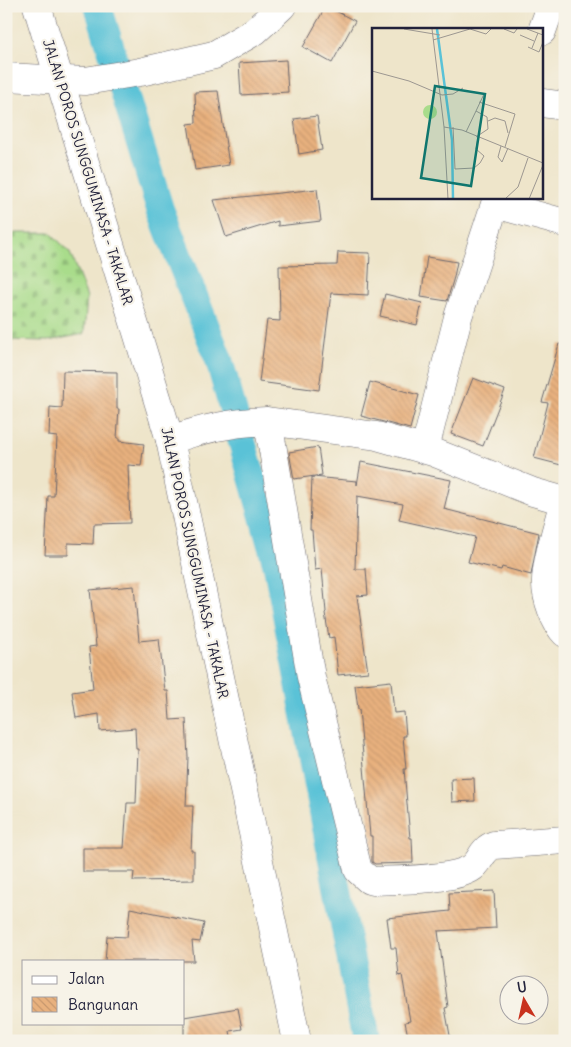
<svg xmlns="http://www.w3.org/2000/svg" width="571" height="1047" viewBox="0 0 571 1047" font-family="Delius,sans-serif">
<defs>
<pattern id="cemetery-stones" width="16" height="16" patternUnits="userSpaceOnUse" patternTransform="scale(1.25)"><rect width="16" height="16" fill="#a9dc8b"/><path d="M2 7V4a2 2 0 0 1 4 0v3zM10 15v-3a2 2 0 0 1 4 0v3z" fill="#91bc79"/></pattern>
<pattern id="building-back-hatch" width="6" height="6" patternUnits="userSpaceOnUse" patternTransform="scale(1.25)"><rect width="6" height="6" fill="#e8b17e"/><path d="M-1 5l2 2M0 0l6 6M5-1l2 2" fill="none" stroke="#c7986e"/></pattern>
</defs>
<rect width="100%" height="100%" fill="#f7f3e8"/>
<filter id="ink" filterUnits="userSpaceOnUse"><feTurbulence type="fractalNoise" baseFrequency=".02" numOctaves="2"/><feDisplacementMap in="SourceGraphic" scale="10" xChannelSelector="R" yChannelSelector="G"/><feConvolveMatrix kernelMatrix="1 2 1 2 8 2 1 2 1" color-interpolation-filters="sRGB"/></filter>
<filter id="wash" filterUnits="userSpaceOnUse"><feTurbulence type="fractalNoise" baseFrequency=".0096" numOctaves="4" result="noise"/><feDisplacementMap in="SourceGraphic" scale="20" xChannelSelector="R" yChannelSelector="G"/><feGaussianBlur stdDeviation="1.12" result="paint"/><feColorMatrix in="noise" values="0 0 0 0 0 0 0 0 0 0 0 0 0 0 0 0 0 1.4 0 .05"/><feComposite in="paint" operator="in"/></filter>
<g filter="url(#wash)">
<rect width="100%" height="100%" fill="#eee5ca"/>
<!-- cemetery -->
<path fill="url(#cemetery-stones)" stroke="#667f63" d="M6 233H51L70 253 87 297 84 334 48 341 6 340Z"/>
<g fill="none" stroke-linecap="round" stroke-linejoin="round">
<!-- canal -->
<path stroke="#5ac2d7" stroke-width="28" d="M98 6 160 209 219 360 277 566 366 1041"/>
</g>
<g id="blocks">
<!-- building -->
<path fill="url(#building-back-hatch)" d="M326 6 355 21 332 63 303 47Z
M286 60 288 92 241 95 239 63Z
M218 91 229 165 195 170 188 124 196 123 195 92Z
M317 116 322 150 299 154 294 119Z
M317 189 321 221 278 226V221L226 237 214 200Z
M338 252 370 253 368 295 331 293 319 390 259 382 267 320 280 321 279 266 337 265Z
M427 257 457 262 454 277 447 301 421 297Z
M385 294 422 303 417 325 380 316Z
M559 344 565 345V466L534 458 548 403 542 402Z
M63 371 117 372V409H119L117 438H119V441L144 444 141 466 128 465 130 523 94 524 93 544 68 543V555H45L48 496H54L57 437 49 436 50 407 62 408Z
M473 378 505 390 483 446 451 434Z
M370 382 419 395 410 429 361 416Z
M318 447 322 475 294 479 289 452Z
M361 462 451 480 444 509 539 533 531 575 502 567 501 570 468 562 475 537 399 520 403 504 357 496 355 569H366L368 595 357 596 368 672 338 675 334 637 329 638 325 613 326 612 322 569 315 570 312 530H310L312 477 357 481V485Z
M134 586 139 641 159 639 165 691H168L170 720 186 719 188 757 186 806H193L191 851H194V880L133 881 134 872H83V848H124L127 803H136L138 749H136L135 728 100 731 99 714 76 718 72 692 93 689 89 647 96 646 90 590Z
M391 681 394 713 404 712 406 736H403L406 769H404L410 838H412L413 863 375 864 372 862V836H370L359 709H358L355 685Z
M474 778 475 801 452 802 451 779Z
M494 891 496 928 438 931 448 1007 445 1008 451 1041H409L405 1022 410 1021 402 975 399 976 396 948H391L387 918 450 911 449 893Z
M130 908 204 923 200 942 192 941 194 961H105L107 936 127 937Z
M238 1008 242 1029 230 1031 232 1041 184 1039V1017Z"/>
</g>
</g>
<g filter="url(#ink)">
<use href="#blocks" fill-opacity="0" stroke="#69666d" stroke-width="1"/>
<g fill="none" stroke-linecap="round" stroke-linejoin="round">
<!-- minor casing -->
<g stroke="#69666d" stroke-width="29">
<path id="minor" d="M542 31 551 6
M6 77 85 81 140 72 214 55 255 31 282 6
M542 103 565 106
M497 198 495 204 565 223
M267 421 272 444 311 677 358 870 369 880 374 881C398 880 451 880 470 869 482 862 480 850 494 845L565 840
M170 440C201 429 234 422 267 421L377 436 433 452 533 492 565 501
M425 449 458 317 495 204
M564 500C559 522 545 563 546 584 546 598 555 623 565 633"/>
</g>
<!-- highway casing -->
<g stroke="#69666d" stroke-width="29">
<path id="highway" d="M37 6 170 440 297 1041"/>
</g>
<!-- minor -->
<use href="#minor" stroke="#fff" stroke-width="28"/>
<!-- highway -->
<use href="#highway" stroke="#fff" stroke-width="28"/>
</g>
</g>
<g text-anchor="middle" stroke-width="4.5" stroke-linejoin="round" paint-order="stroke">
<!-- street labels -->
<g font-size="14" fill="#22223b" stroke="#f7f3e8">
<text transform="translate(88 172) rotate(73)" y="5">JALAN POROS SUNGGUMINASA - TAKALAR</text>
<text transform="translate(195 563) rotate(78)" y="5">JALAN POROS SUNGGUMINASA - TAKALAR</text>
</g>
</g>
<!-- overview -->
<g transform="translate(372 28)">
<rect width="171" height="171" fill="#eee5ca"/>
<path d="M51 84a7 7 0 1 1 14 0a7 7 0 1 1-14 0Z" fill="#a9dc8b"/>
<path fill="none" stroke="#5ac2d7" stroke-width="2.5" d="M65 1 80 112 81 171"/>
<path fill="none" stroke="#9c9791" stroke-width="1" d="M32 1 68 7M60 1 72 99 76 171M132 1 142 5 145 1M155 1 171 7M148 7 162 13M61 12 98 1 114 6 119 1M156 19 167 24 171 14M160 20 166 5M0 43 37 53 70 67 81 66 91 60M107 74 143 86 133 119M116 93 123 90 133 93 136 105M72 99 90 102 171 135M81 99 83 141 102 140 108 135 112 128 104 121 106 110M94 104 104 83M104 109 116 101 115 89 104 83 112 66M129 118 126 129 130 134 136 120M133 171 146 159 156 130M157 171 171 137"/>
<path fill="#0f766e" fill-opacity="0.15" stroke="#0f766e" stroke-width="2.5" d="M63 58 113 66 99 158 49 150Z"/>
<rect width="171" height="171" fill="none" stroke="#22223b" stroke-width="2.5"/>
</g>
<!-- margin -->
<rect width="571" height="1047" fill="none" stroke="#f7f3e8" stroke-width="25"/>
<!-- legend -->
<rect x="22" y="960" width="162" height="65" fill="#f7f3e8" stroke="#a29fa3"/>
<rect x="32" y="976" width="25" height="8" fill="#ffffff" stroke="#a29fa3"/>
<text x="68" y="984" font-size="15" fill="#22223b">Jalan</text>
<rect x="32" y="997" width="25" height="15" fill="url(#building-back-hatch)" stroke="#a29fa3"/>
<text x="68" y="1010" font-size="15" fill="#22223b">Bangunan</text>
<!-- north arrow -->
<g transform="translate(524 1000) rotate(351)"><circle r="24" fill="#f7f3e8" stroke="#a29fa3"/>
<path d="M0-4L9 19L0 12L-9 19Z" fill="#c8321e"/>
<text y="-8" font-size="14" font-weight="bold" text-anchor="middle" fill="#22223b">U</text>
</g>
</svg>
